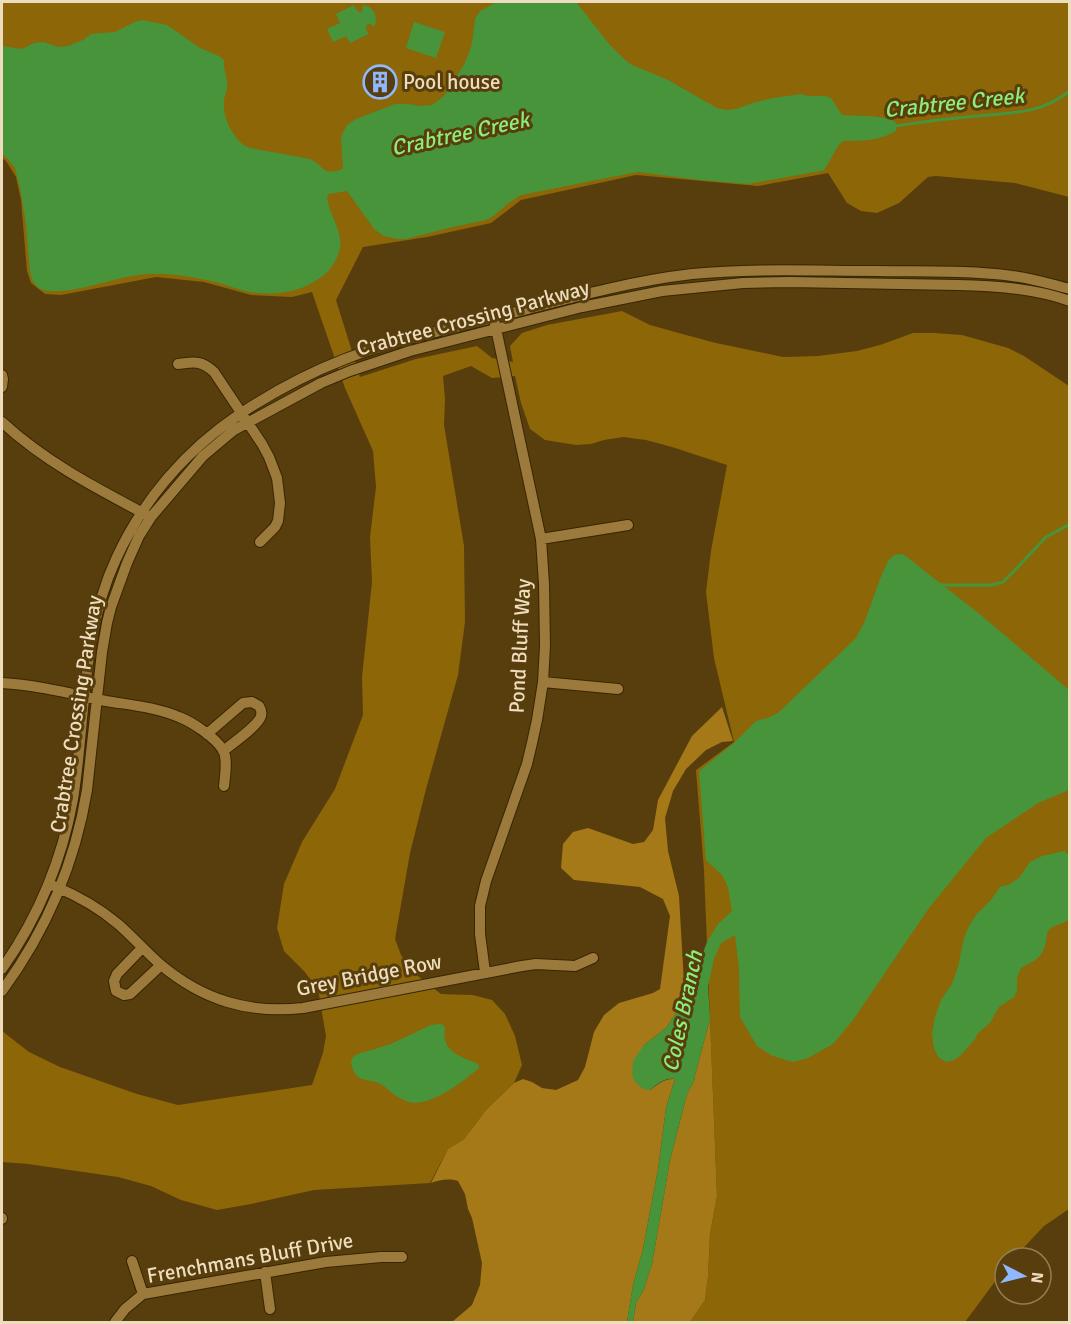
<svg xmlns="http://www.w3.org/2000/svg" width="1071" height="1324" viewBox="0 0 1071 1324" font-family="Signika,sans-serif">
<rect width="100%" height="100%" fill="#573e0c"/>
<!-- green -->
<path fill="#8d6608" d="M2 2H1069V197L1015 183 936 176 928 177 899 203 877 213 861 211 847 203 828 173 758 186 636 175 521 200 491 223 427 237 363 247 336 300 360 377 416 359 477 346 492 358 513 362 510 346 522 333 547 325 622 311 650 325 686 335 716 343 783 357 818 356 857 351 880 345 913 333H934L962 335 1008 348 1024 356 1069 386V1209L1044 1226 1014 1258H1005V1268L965 1322H690L705 1300 708 1277 710 1234 717 1196 704 870 696 770 734 742 714 658 706 592 711 551 727 465 672 447 646 440 623 437 604 440 591 444 576 445 545 440 530 429 521 403 515 376 492 378 471 366 443 376 445 399 444 425 464 546 465 622 458 675 426 789 410 853 395 939 401 955 414 973 441 994 473 995 492 1000 505 1014 515 1036 522 1065 514 1083 486 1110 464 1139 448 1149 430 1183 314 1190 251 1204 217 1210 181 1200 151 1186 118 1177 28 1164 2 1162V1031L29 1052 60 1067 137 1094 178 1105 312 1085 323 1053 326 1036 318 989 304 971 284 951 277 928 284 884 302 842 335 789 363 715 362 677 372 582 370 537 376 487 373 451 345 388 312 292 292 297 251 295 204 282 156 277 61 295 45 294 31 283 27 271 21 200 16 177 6 161 2 158Z"/>
<!-- forest -->
<path fill="#a57818" d="M722 707 733 741 722 742 706 750 686 769 673 791 665 818 668 851 679 896 685 1000 666 1028 644 1045 650 1090C658 1084 665 1078 675 1079L666 1108 658 1169 643 1249 633 1285 627 1322H452L472 1305 480 1285 482 1263 472 1218 468 1209 465 1194 458 1181C448 1178 440 1180 431 1183L448 1149 464 1139 486 1110 514 1083 523 1079 532 1082 542 1088 556 1090 578 1080 585 1067 594 1032 604 1015 619 1003 653 993 660 989 670 916 663 899 640 887 574 880 561 868 563 844 573 832 588 828 633 844 644 842 653 830 658 800 692 736Z
M710 1019 717 1196 710 1234 708 1277 705 1300 690 1322H633L636 1303 644 1289 652 1264 670 1160 687 1094 694 1081 695 1075Z"/>
<!-- water -->
<path fill="#48943b" d="M497 2H576L609 44 621 56 630 64 668 80 717 108 727 110 736 109 753 103 773 98 801 94 807 96H825L831 98 842 115C853 116 888 115 895 122 898 125 896 127 896 131 876 142 864 140 843 141L838 146 826 167 824 170 820 171 748 184 700 180 639 172 632 173 521 195 507 204 495 215 486 220 448 228 406 239H398L384 236 375 230 347 191 329 194 327 196C328 213 343 231 340 248 337 261 330 271 320 278 298 294 271 296 245 291 231 287 216 281 201 279 183 275 165 273 146 274 118 276 90 289 61 291 55 291 48 292 43 290 35 287 32 280 30 272L26 224 21 193 15 168 7 158 2 154V46L22 49 34 43 44 42 58 47 68 46 83 40 91 34 115 32 135 22 142 20 167 25 200 48 219 56 224 60C223 69 227 75 227 84 228 90 224 95 224 102 222 117 235 144 250 148L310 159C327 168 321 176 343 169L341 137 347 125 356 119 395 104H408L420 106 432 105 444 96 465 63 472 44 475 19 480 11Z
M354 5C356 9 357 13 362 12L363 5C374 7 379 16 374 27L371 24H367L366 29 369 34 350 43 346 36 333 42 327 29 340 23 336 14Z
M414 22 445 32 436 58 406 48Z
M903 554 982 616 1069 690V790L1038 803 986 838 929 908 853 1020 833 1044 808 1058 793 1062 773 1056 757 1046 740 1017 739 969 735 935 721 943 714 959 708 986 710 1019 695 1075 694 1081 687 1094 670 1160 652 1264 644 1289 636 1303 633 1322H627L633 1285 643 1249 658 1169 666 1108 675 1079C665 1077 657 1084 650 1090L643 1089 636 1083 632 1075 633 1061 644 1045 666 1028 685 1000 707 942 718 924 732 911 728 887 722 875 706 860 699 771 734 743 756 721 768 718 778 713 856 638 865 621 880 579 888 561 894 555Z
M1064 851 1069 855V919C1063 925 1053 924 1048 931 1046 935 1047 941 1045 945 1042 959 1032 962 1021 968L1017 978V990L1014 997 999 1007 990 1023 978 1033 975 1039 961 1055 954 1060 946 1062 938 1057 934 1048 932 1034 935 1017 941 1000 952 984 958 967 964 938 969 926 976 915 991 900 1000 887 1010 884 1019 878 1030 862 1042 856Z
M440 1024 443 1025 445 1028C440 1052 462 1057 478 1064L479 1068C475 1072 472 1073 468 1077 455 1087 427 1107 409 1102 404 1100 396 1096 392 1093 388 1090 386 1087 381 1084 366 1077 354 1084 351 1061L353 1057 358 1054 391 1044 431 1025Z"/>
<g fill="none" stroke-linecap="round" stroke-linejoin="round">
<!-- stream -->
<path stroke="#48943b" stroke-width="3" d="M895 126C922 122 950 118 978 116 1014 112 1038 115 1070 91
M940 585H992L1003 582 1016 569 1046 537 1070 524"/>
<!-- street casing -->
<g stroke="#372604" stroke-width="12">
<path id="street" d="M178 364C195 362 201 360 214 372L262 444 269 457 277 478 280 503 278 521 275 527 260 542
M2 375 3 379 2 387
M2 422C44 461 94 487 145 514
M541 539 628 525
M543 682 618 689
M2 683C37 685 72 694 106 701 130 705 156 707 179 717 192 722 215 737 223 750 228 759 225 776 224 786
M207 734 243 703 252 702 259 706C261 709 262 712 261 716 259 725 232 744 223 751
M54 886C78 896 98 907 118 924 133 937 146 952 161 965 203 1000 248 1014 303 1008L522 966 536 964 575 966 593 958
M142 948 117 974 114 981 116 991 124 995 130 994 161 965
M2 969C37 919 62 860 73 799 86 719 81 634 116 559 143 500 186 450 240 414 273 392 309 373 345 359 392 341 441 331 489 319 556 302 623 282 692 274 754 268 816 271 878 271 922 272 967 270 1012 276 1031 278 1050 284 1070 289
M485 972 480 934V906L486 881 527 764 532 743 537 720 543 682 545 646 544 584 541 539 495 324
M2 991C46 931 75 863 87 790L102 652 107 623 111 607 127 563 139 536 151 517 203 456 234 430 321 383 350 371 410 351 582 307 662 291 743 283 789 282 957 285C995 286 1033 288 1070 301
M2 1218V1219
M132 1261 143 1294
M265 1272 270 1309
M115 1322 125 1309 143 1294 326 1262 381 1257H402"/>
</g>
<!-- street -->
<use href="#street" stroke="#9c7a3c" stroke-width="10"/>
</g>
<!-- icons -->
<defs>
<g id="building-ring" transform="scale(1.725)"><circle r="9.5" fill="#573e0c" stroke="#90b8fd" stroke-width="1.5"/><path d="M-4-6H4V6H1V3H-1V6H-4ZM-2.5-4.3h1.7v1.8h-1.7ZM.8-4.3h1.7v1.8H.8ZM-2.5-1h1.7V.8h-1.7ZM.8-1h1.7V.8H.8Z" fill="#90b8fd"/></g>
</defs>
<g fill-rule="evenodd">
<use href="#building-ring" x="380" y="82"/>
</g>
<g text-anchor="middle" stroke-width="6" stroke-linejoin="round" paint-order="stroke">
<!-- poi labels -->
<g font-size="21" fill="#eedcbe" stroke="#573e0c" text-anchor="start">
<text x="403" y="89">Pool house</text>
</g>
<!-- street labels -->
<g font-size="21" fill="#eedcbe" stroke="#573e0c">
<text transform="translate(473 318) rotate(-15)" y="7">Crabtree Crossing Parkway</text>
<text transform="translate(520 646) rotate(-87)" y="7">Pond Bluff Way</text>
<text transform="translate(76 714) rotate(-81)" y="7">Crabtree Crossing Parkway</text>
<text transform="translate(369 975) rotate(-11)" y="7">Grey Bridge Row</text>
<text transform="translate(250 1258) rotate(-10)" y="7">Frenchmans Bluff Drive</text>
</g>
<!-- water labels -->
<g font-size="22" font-style="italic" fill="#8ced7b" stroke="#573e0c">
<text transform="translate(954 102) rotate(-6)" y="8">Crabtree Creek</text>
<text transform="translate(460 133) rotate(-12)" y="8">Crabtree Creek</text>
<text transform="translate(682 1011) rotate(-78)" y="8">Coles Branch</text>
</g>
</g>
<!-- border -->
<rect width="1071" height="1324" fill="none" stroke="#eedcbe" stroke-width="6"/>
<!-- north arrow -->
<g transform="translate(1023 1276) rotate(97)"><circle r="28" fill="#573e0c" stroke="#937d53" stroke-width="1.5"/>
<path d="M0-4.5L10 22L0 15L-10 22Z" fill="#90b8fd"/>
<text y="-9" font-size="16" font-weight="bold" text-anchor="middle" fill="#eedcbe">N</text>
</g>
</svg>
